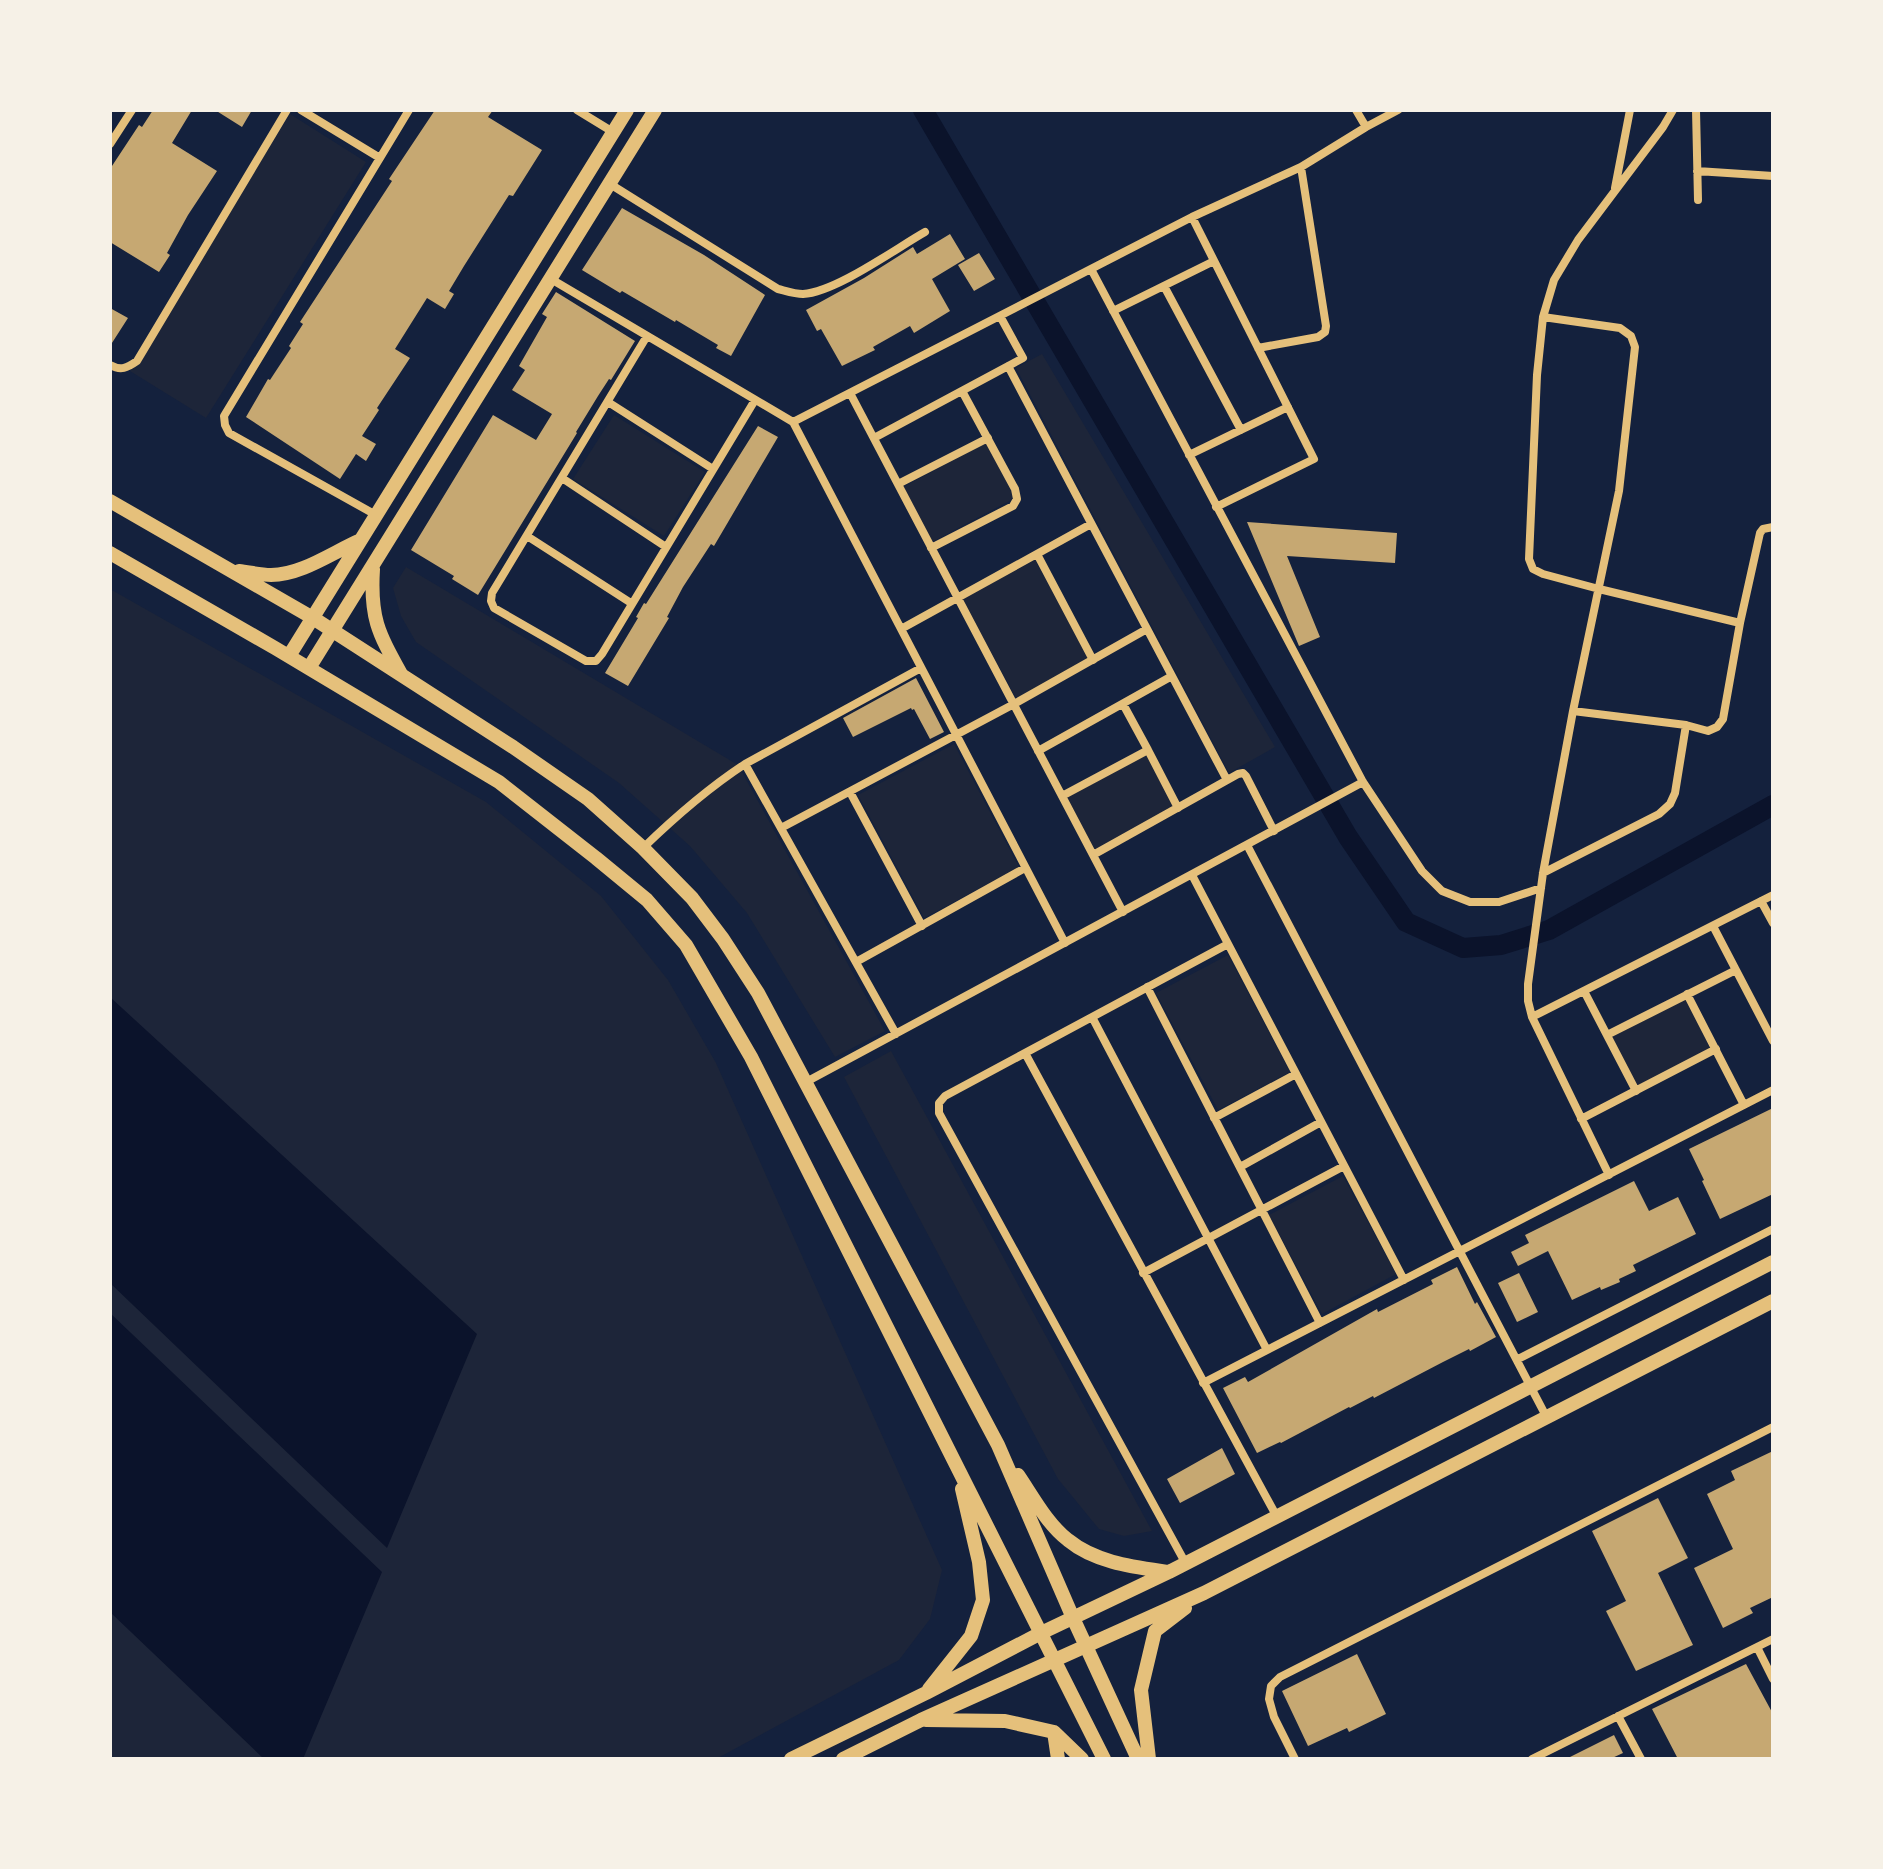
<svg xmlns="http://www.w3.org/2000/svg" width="1883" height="1869" viewBox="0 0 1883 1869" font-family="'Fira Sans',sans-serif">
<rect width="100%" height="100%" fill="#14213d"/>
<!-- green -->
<path fill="#1d2539" d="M290 114 366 162 206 418 130 371Z
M1042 354 1275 747 1229 773 1016 368Z
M614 415 705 472 664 536 573 479Z
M986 443 1015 498 932 542 903 487Z
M1035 560 1089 658 1016 698 962 599Z
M406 567 738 765 885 1031 835 1057 747 913 690 846 619 783 416 642 401 616 393 588Z
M110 589 486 802 601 896 668 980 716 1063 942 1570 930 1619 899 1660 716 1759H110Z
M954 744 1019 867 924 918 858 795Z
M1146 754 1174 807 1094 850 1066 798Z
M1228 955 1290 1072 1218 1110 1156 993Z
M1686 999 1710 1049 1637 1086 1612 1037Z
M891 1051 1152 1531 1124 1536 1099 1529 1058 1479 844 1077Z
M1343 1176 1396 1274 1322 1314 1269 1215Z"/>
<!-- water -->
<path fill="#0b132b" d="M110 997 477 1334 387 1548 110 1283Z
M110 1313 382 1572 303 1759H264L110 1612Z"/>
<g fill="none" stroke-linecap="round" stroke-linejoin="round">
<!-- canal -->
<path stroke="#0b132b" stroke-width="20" d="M923 110 1348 837 1406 922 1463 948 1501 945 1549 930 1773 805"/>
</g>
<!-- building -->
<path fill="#c6a872" d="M153 110H192L172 143 217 171 188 215 167 253 170 255 159 272 110 242V169L139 125 142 127Z
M215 110H252L242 127Z
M435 110H493L488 117 542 150 513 196 509 195 464 266 449 291 454 294 445 309 427 298 395 349 410 358 377 408 379 410 362 436 376 444 366 461 356 454 340 479 246 417 268 379 270 380 291 348 289 346 303 324 300 322 392 181 389 179Z
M622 208 704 255 765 295 731 356 716 348 718 345 676 320 675 322 622 291 620 293 582 270Z
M950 234 965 259 932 279 950 311 914 333 910 326 873 347 875 350 842 366 821 329 817 331 806 310 864 278 913 247 917 254Z
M979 253 995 279 974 291 958 265Z
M556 292 635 341 611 380 609 379 598 396 576 432 577 433 478 595 452 579 454 576 411 550 493 415 536 440 552 414 512 390 525 370 519 366 547 317 542 314Z
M110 308 128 318 110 346Z
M758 426 778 437 714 546 711 544 683 587 667 617 669 618 628 686 605 673 638 618 636 617 644 603 646 604Z
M1247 522 1397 533 1395 563 1287 556 1320 637 1299 646Z
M916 678 944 732 930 739 914 709 912 710 911 708 853 737 843 718Z
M1773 1108V1194L1720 1219 1702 1181 1704 1180 1689 1149Z
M1634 1181 1649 1211 1678 1197 1696 1234 1633 1265 1636 1271 1619 1279 1620 1282 1601 1290 1600 1287 1572 1300 1548 1251 1518 1266 1511 1252 1529 1243 1525 1235Z
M1457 1267 1475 1304 1477 1302 1496 1337 1470 1351 1469 1349 1443 1362 1374 1398 1373 1396 1350 1408 1349 1407 1281 1443 1280 1442 1257 1453 1223 1388 1245 1377 1248 1382 1377 1309 1378 1312 1433 1284 1431 1280Z
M1519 1273 1538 1312 1517 1322 1498 1283Z
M1222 1448 1235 1474 1180 1503 1167 1479Z
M1773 1451V1597L1750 1608 1753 1613 1723 1628 1694 1568 1733 1549 1707 1494 1735 1480 1731 1471Z
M1658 1498 1688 1558 1658 1573 1693 1645 1636 1671 1606 1611 1626 1601 1592 1531Z
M1357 1654 1386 1714 1349 1732 1347 1728 1308 1746 1282 1691Z
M1746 1664 1773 1714V1759H1678L1652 1709Z
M1614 1735 1623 1753 1610 1759H1566Z"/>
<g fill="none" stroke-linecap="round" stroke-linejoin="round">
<!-- minor -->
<path stroke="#e5c07b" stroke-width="8" d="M301 110 380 158
M577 110 613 132
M1356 110 1366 127
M1673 110 1663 127 1578 240 1554 280 1543 317 1537 375 1529 559 1533 569 1543 574 1599 589 1740 623
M1696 110 1698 200
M110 144 132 110
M1697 171 1773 176
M610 184 778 289C786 291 795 294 803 294 836 292 895 249 925 232
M1615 188 1630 110
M1192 217 1314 459 1216 507
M1091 269 1363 782 1422 871 1442 891 1470 902H1499L1541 888
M551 279 793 422 1065 943
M1164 286 1241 430
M1113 311 1214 261
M1543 317 1620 328 1631 336 1635 347 1619 491 1573 711 1543 873 1528 984V1001L1532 1017 1609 1175
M647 336 492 593 491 601 494 608 586 661H596L602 654 755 400
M1258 348 1318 337 1325 332 1326 326 1301 167
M110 365C121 371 127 368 137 361L287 110
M1008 366 1227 780
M850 393 1123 912
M608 402 713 469
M793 422 1192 217 1301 167 1366 127 1398 110
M874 438 1023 358 1000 316
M1189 455 1288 407
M562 478 666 547
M898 484 988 438
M376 515 229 433 225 425 224 416 409 110
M527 536 631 603
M931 548 1013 506 1017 499 1015 489 962 391
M1037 554 1093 660
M901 629 1091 524
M1123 704 1148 750
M1573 711 1686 725 1708 731 1717 727 1723 719 1740 623 1760 533 1763 529 1773 527
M1038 751 1172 676
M850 792 922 926
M1062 796 1148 750 1178 808
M781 828 1014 704 1147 629
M1247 845 1547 1418
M643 848C676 816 707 789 745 764
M1093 855 1238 774 1243 773 1246 776 1274 831
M1543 873 1659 814 1670 804 1675 793 1686 725
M1192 875 1404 1280
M1761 901 1773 923
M1713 926 1773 1041
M856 962 1025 868
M1147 987 1320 1323
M1584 991 1636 1091
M1687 994 1744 1105
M1092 1017 1267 1350
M1532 1017 1773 895
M896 1034 745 764 921 668
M1607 1035 1736 970
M1025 1053 1277 1517
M806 1082 1363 782
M1214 1118 1296 1074
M1581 1119 1716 1049
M1240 1167 1321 1122
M1143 1273 1344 1166
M1518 1359 1773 1229
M1203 1383 1773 1090
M1186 1564 939 1113V1103L945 1096 1228 944
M1757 1647 1773 1679
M1618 1716 1641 1759
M1295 1759 1274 1717 1269 1699 1271 1686 1280 1677 1773 1427
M1532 1759 1773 1639"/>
<!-- tertiary -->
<path stroke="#e5c07b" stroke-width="14" d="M110 501 313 618 513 747 588 799 643 848 692 898 723 939 758 993 998 1445 1073 1618 1138 1759
M110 553 275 648 499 782 596 858 647 900 686 945 751 1057 1104 1759
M373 569C370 618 378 632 401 674
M239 571C249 572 260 575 271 575 302 575 333 552 361 540
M289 656 627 110
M309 668 655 110
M1018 1475C1033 1497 1047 1524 1068 1540 1096 1563 1135 1567 1169 1572
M929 1689 971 1636 983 1600 979 1562 962 1489
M926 1720 1005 1721 1054 1732 1082 1759
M1054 1732 1058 1759
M791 1759 926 1693 1041 1633 1169 1572 1773 1262
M843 1759 921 1720 1204 1593 1773 1301
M1149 1759 1141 1690 1155 1631 1185 1608"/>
</g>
<!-- border -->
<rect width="1883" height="1869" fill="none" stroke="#f6f1e7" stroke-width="224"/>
</svg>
